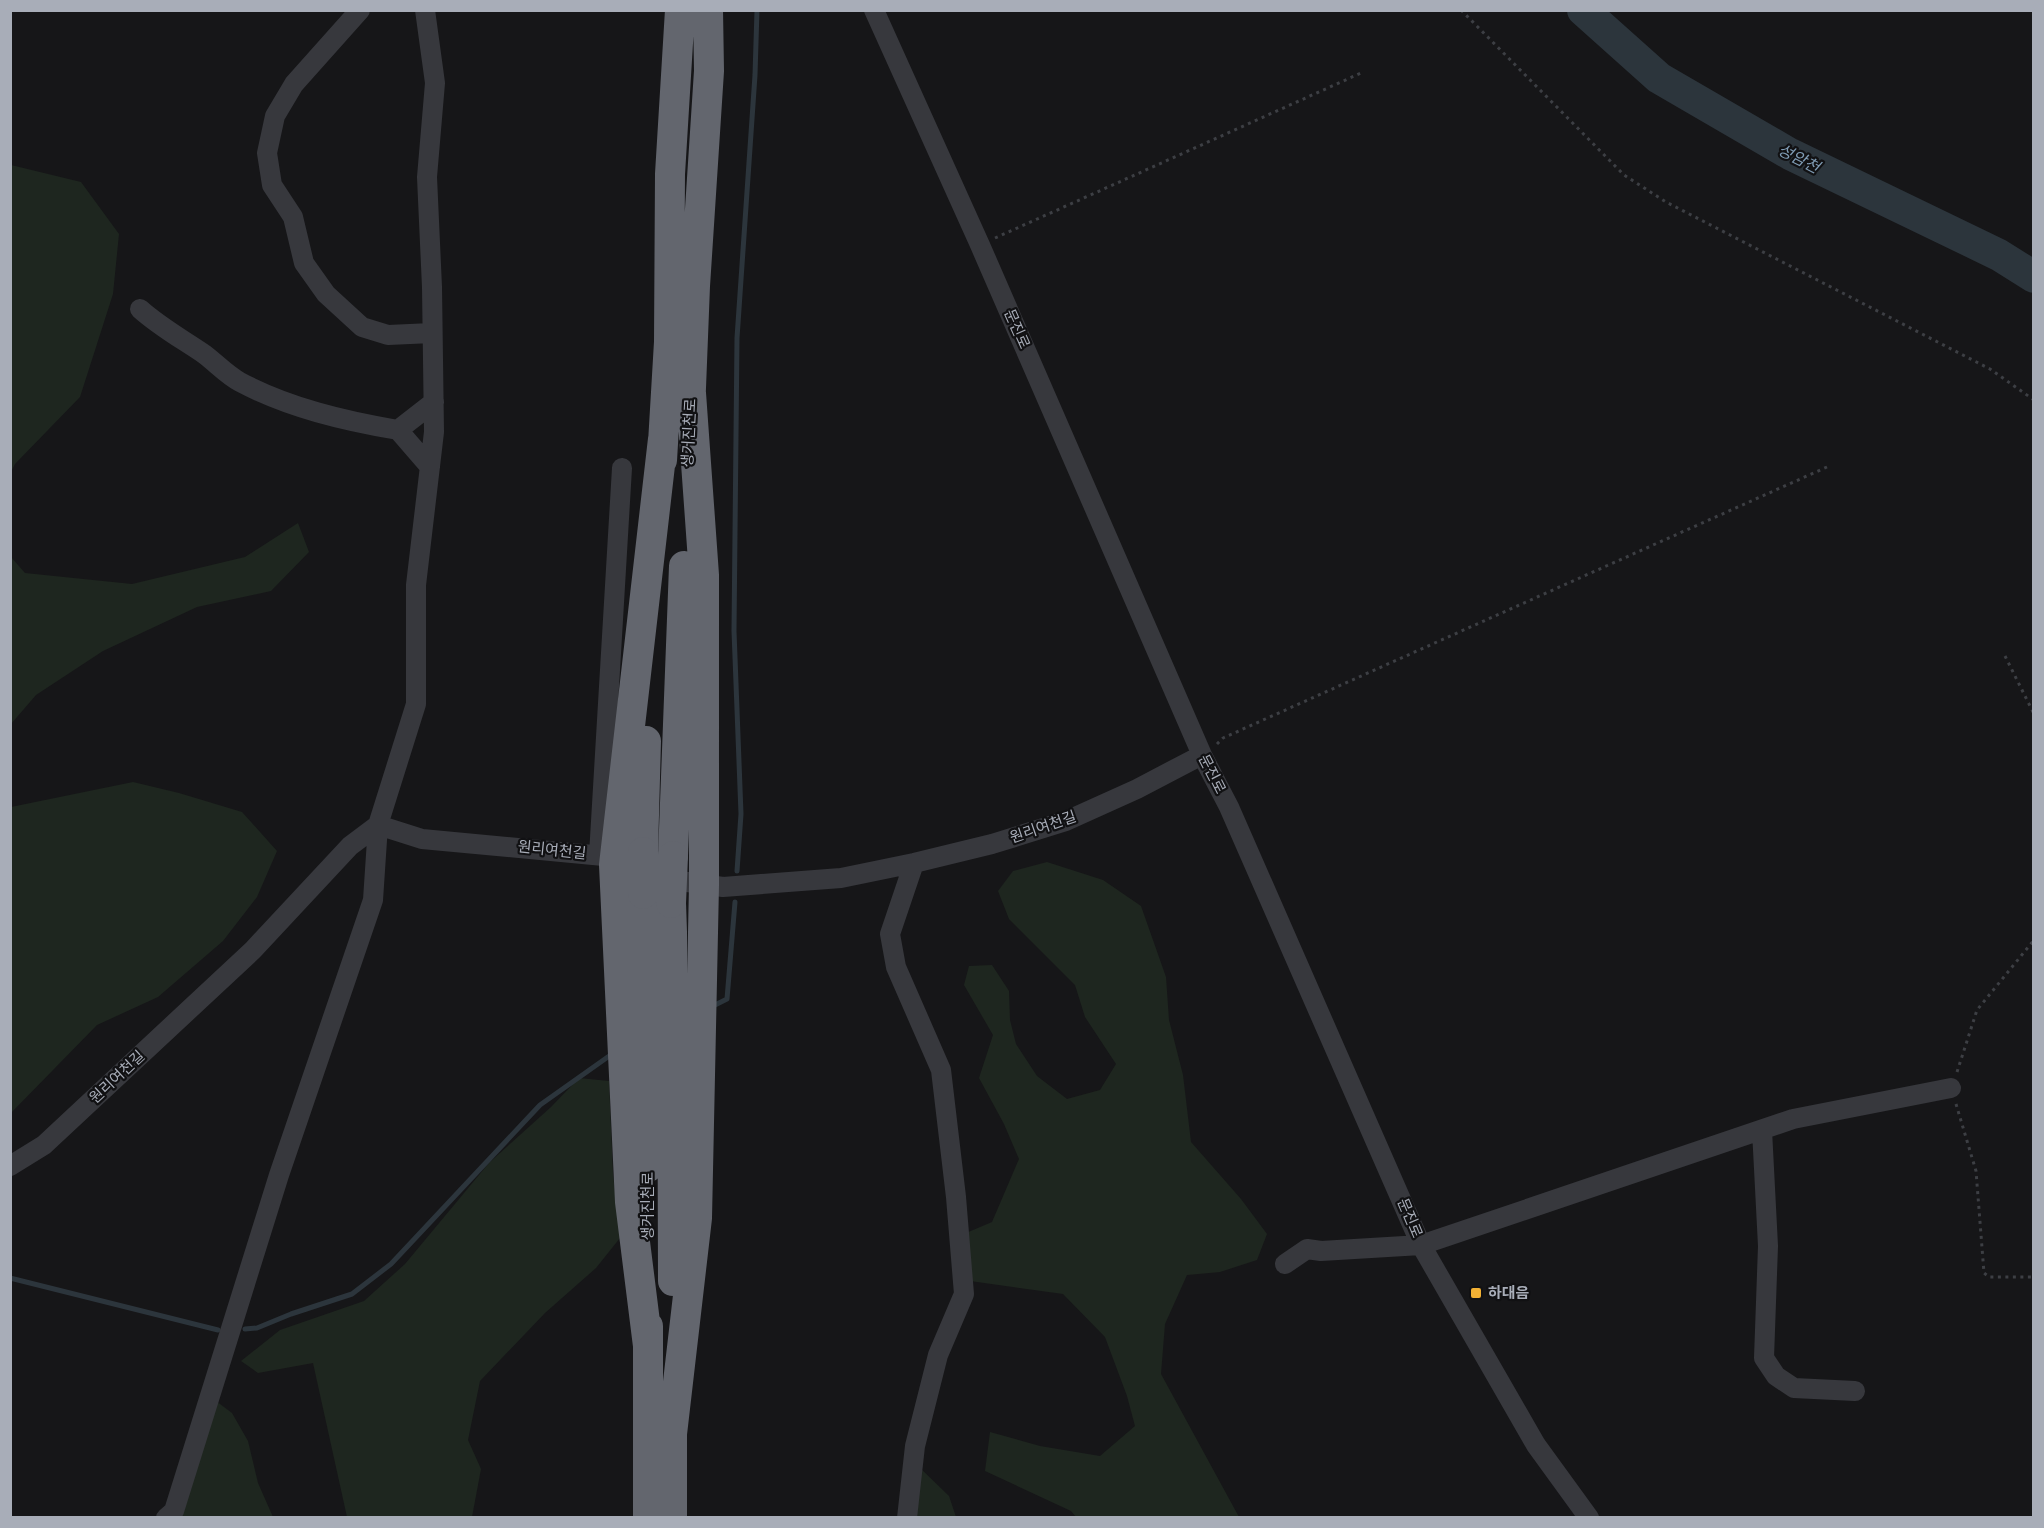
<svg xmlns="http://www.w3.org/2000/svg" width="2044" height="1528" viewBox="0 0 2044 1528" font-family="Arial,'Noto Sans KR',sans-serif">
<rect width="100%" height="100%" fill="#161618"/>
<!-- green -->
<path fill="#1e261f" d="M11 165 81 182 119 234 113 294 80 397 15 464 11 472Z
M298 523 309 552 271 591 197 607 103 651 36 695 11 724V557L25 573 132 584 245 557Z
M133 782 179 793 242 812 277 851 257 897 223 941 158 997 97 1025 11 1113V807Z
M1047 862 1103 880 1141 906 1166 977 1169 1020 1183 1075 1191 1142 1241 1199 1267 1234 1257 1260 1220 1272 1187 1275 1165 1324 1161 1374 1239 1517H1076L1071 1511 985 1471 990 1432 1040 1446 1100 1456 1135 1426 1127 1396 1105 1337 1063 1294 963 1280 966 1233 992 1222 1019 1159 1004 1124 979 1078 993 1035 964 985 969 966 992 965 1009 991 1010 1020 1016 1044 1037 1076 1067 1099 1100 1090 1116 1064 1085 1017 1075 985 1009 919 998 891 1013 871Z
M579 1078 609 1081 613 1174 620 1238 596 1268 545 1313 480 1381 468 1440 481 1469 472 1517H347L313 1363 258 1373 241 1361 280 1330 364 1301 405 1264 489 1163 551 1107Z
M212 1398 232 1413 248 1441 258 1483 273 1517H183L181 1498Z
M917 1465 949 1496 956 1517 909 1518Z"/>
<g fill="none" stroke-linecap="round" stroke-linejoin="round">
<!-- stream -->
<path stroke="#2c353c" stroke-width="5" d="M737 871 741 814 734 631 737 338 755 75 757 10
M711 1007 727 999 735 902
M10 1278 218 1330
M245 1329 257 1328 291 1314 352 1294 391 1264 540 1105 612 1054"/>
<!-- river -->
<path stroke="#2c353c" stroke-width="32" d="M1583 10 1659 78 1790 154 1999 255 2034 277"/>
<!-- path -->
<path stroke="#3d3f44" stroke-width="3" stroke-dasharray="3 4.5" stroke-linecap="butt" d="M1461 10 1624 175 1666 202 1990 369 2034 400
M995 238 1361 73
M2005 656 2034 714
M1217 744 1223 738 1827 467
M1957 1072 1977 1010 2034 940
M1956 1104 1976 1171 1984 1273 1989 1277H2034"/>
<!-- minor -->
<path stroke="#37383d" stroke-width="20" d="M360 10 294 84 275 116 267 153 272 185 293 217 304 263 326 294 362 327 388 335 432 333
M874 10 980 245 1202 755 1229 807 1421 1245 1536 1445 1589 1518
M140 309C160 327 182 339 204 354 216 363 227 375 240 382 289 408 345 421 398 430
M430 467 398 430 434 402
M599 855 622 468
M662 877 673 880 723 887 841 878 914 863 992 844 1066 821 1137 789 1202 755
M1762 1130 1768 1246 1764 1358 1776 1376 1794 1388 1855 1391
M10 1166 44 1145 253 950 350 846 378 825 422 839 614 857 624 861
M1285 1264 1307 1249 1321 1251 1421 1245 1793 1119 1951 1088
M166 1518 174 1511 279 1175 373 900 378 825 416 704V585L434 432 432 287 427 177 435 83 425 10
M907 1518 915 1446 938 1355 964 1294 956 1197 941 1070 896 967 890 934 914 863"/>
<!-- highway -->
<path stroke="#63666e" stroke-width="30" d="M690 413 695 286 709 71 708 10
M662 460 669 342 670 174 680 10
M643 852 646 741
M673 856 684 566
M643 894 648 1167
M671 903 672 932 673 1281
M648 1346 630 1202 614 865 663 439
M672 1416V1518
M672 1434 697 1218 704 885V575L691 393
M648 1518V1326"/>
<!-- highway-bridge -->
<path stroke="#63666e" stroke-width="30" d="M643 894V852
M671 903 673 856"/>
</g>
<!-- markers -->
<rect fill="#f2b134" stroke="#111113" stroke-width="2" x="1470" y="1287" width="12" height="12" rx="3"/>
<g text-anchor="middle" stroke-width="4.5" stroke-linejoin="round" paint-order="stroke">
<!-- street labels -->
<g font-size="15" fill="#a8adb8" stroke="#111113">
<text transform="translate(1017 329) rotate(66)" y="5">문진로</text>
<text transform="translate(689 433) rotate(-87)" y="5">생거진천로</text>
<text transform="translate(1212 774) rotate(63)" y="5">문진로</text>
<text transform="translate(1043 827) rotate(-19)" y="5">원리여천길</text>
<text transform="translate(552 850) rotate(6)" y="5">원리여천길</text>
<text transform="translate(117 1077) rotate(-43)" y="5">원리여천길</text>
<text transform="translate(648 1206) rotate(-90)" y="5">생거진천로</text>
<text transform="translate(1410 1218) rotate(67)" y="5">문진로</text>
</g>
<!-- poi labels -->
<g font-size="15" font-weight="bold" fill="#a8adb8" stroke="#111113" text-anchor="start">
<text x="1488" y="1298">하대음</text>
</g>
<!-- water labels -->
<g font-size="16" font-style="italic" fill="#7f9bb3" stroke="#111113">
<text transform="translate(1799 158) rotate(27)" y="6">성암천</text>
</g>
</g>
<!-- border -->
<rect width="2044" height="1528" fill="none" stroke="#a8adb8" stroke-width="24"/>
</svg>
